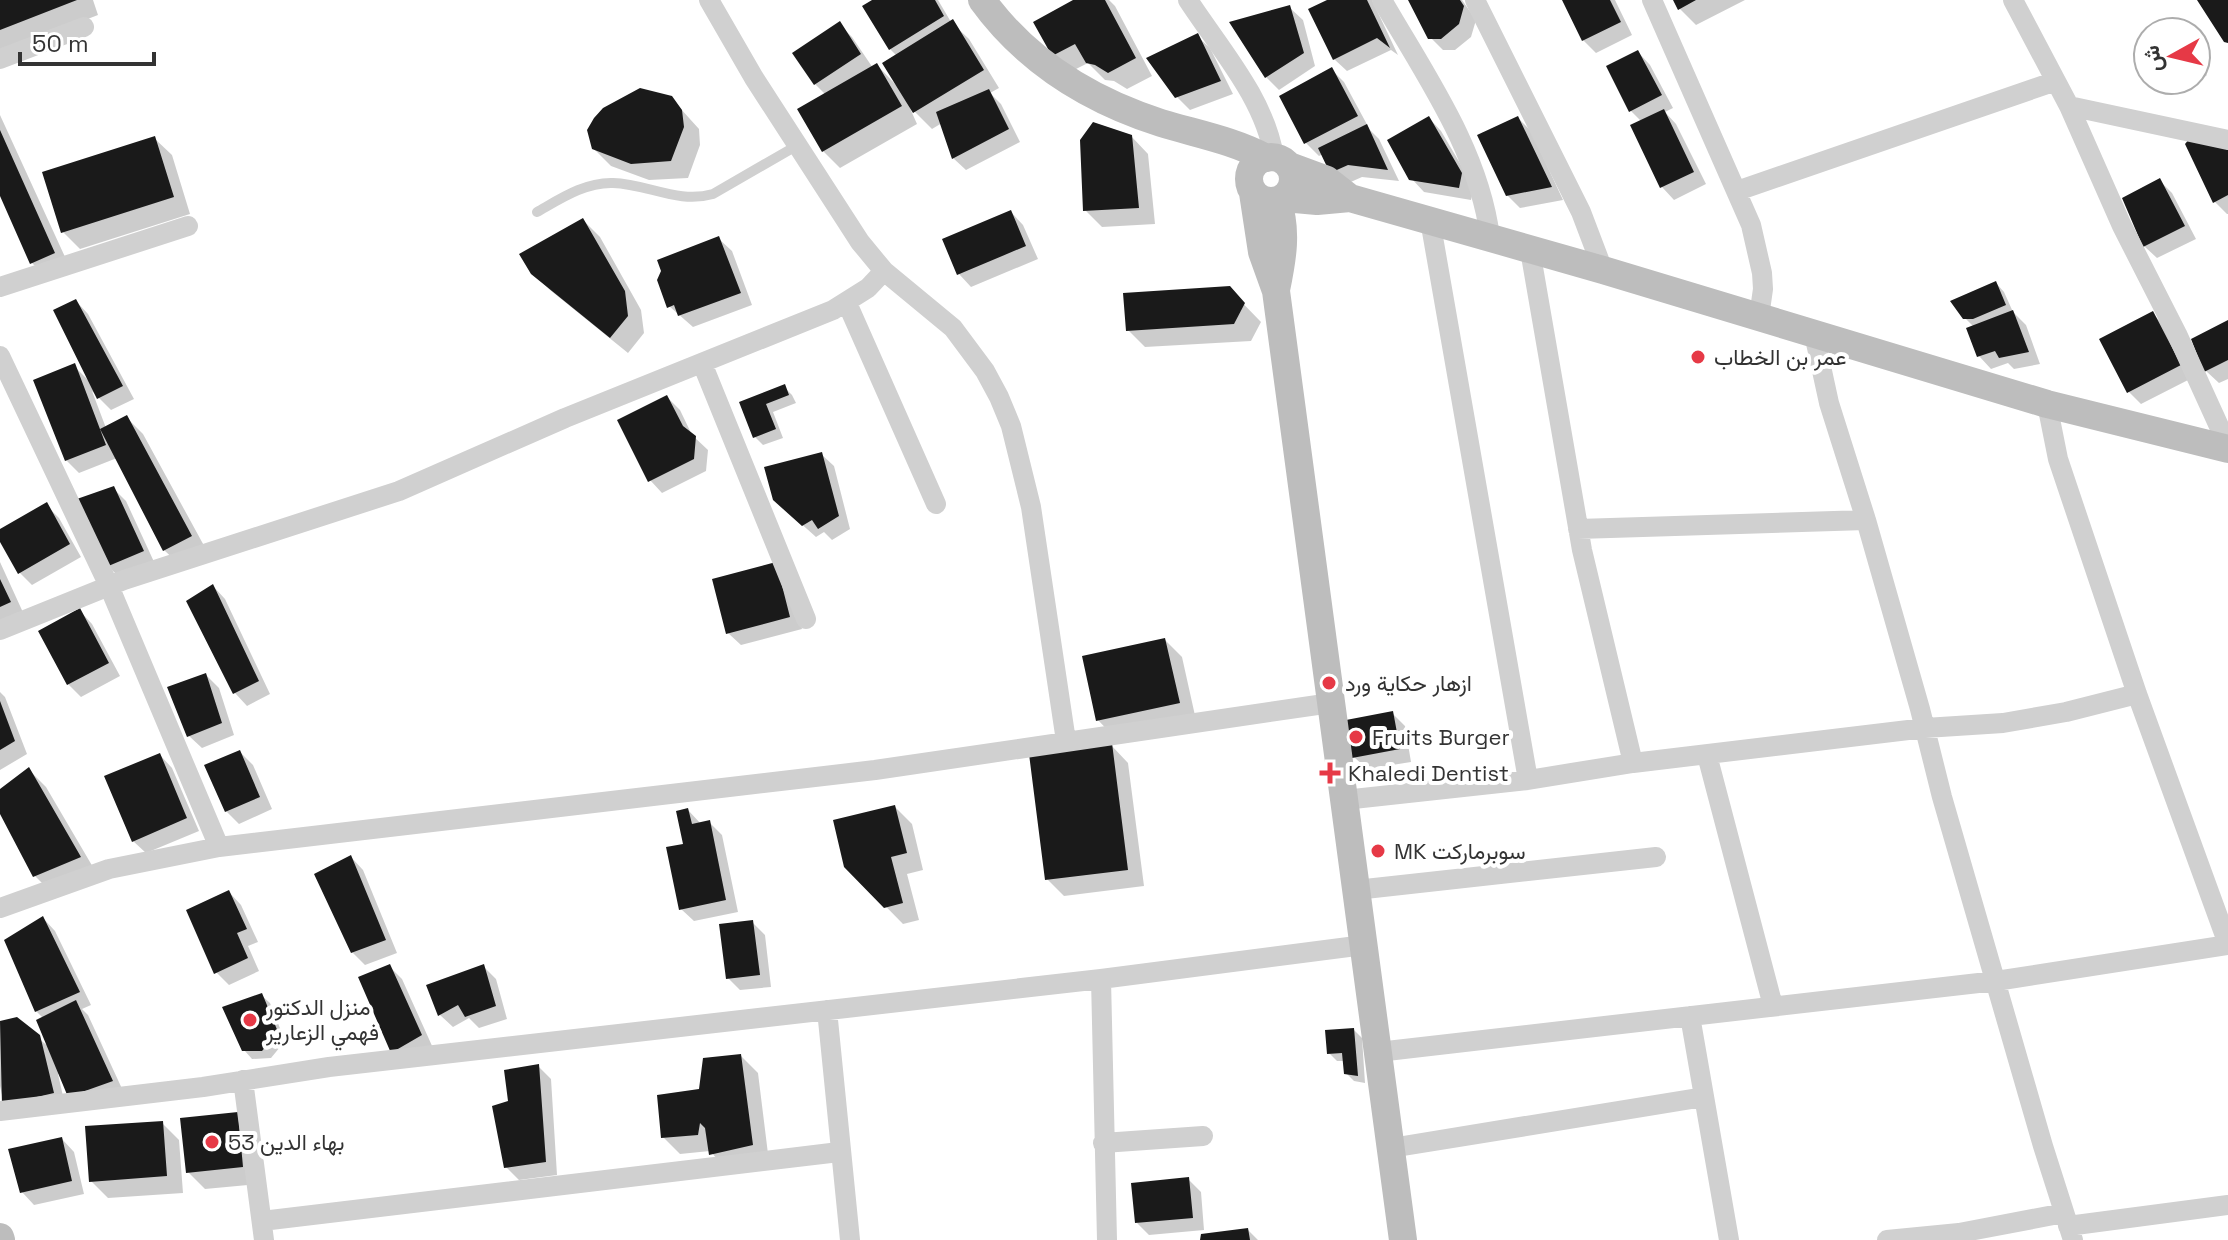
<svg xmlns="http://www.w3.org/2000/svg" width="2228" height="1240" viewBox="0 0 2228 1240" font-family="'Space Grotesk',Vazirmatn,sans-serif">
<rect width="100%" height="100%" fill="#fff"/>
<!-- shadow -->
<path fill="#0003" d="M0 0H93L98 15 0 53Z
M875 0H938L951 22 969 39 999 88 990 93 1001 104 1020 142 966 170 953 158 942 123 932 129 909 106 917 124 840 168 823 151 826 95 815 84 795 54 839 24 852 37 873 68 877 65 896 85 897 56 890 49Z
M1078 0H1109L1115 6 1152 76 1127 89 1114 81 1105 80 1088 63 1070 72 1053 55Z
M1331 0H1372L1398 55 1391 50 1347 71 1334 59Z
M1410 0H1462L1476 20 1471 37 1455 50H1443L1430 37Z
M1564 0H1615L1632 35 1596 53 1583 40Z
M1675 0H1745L1696 25 1679 8Z
M1290 8 1303 20 1315 66 1279 90 1266 77Z
M1197 36 1210 48 1233 94 1190 110 1177 97Z
M1638 52 1650 65 1673 108 1665 112 1676 124 1706 184 1674 200 1662 187 1642 122 1631 111Z
M2196 61 2207 75 2193 87 2185 80H2196Z
M1332 70 1344 82 1370 130 1379 139 1399 181 1362 177 1344 185 1323 154 1319 156 1306 143 1281 97Z
M671 98 699 129 700 145 688 178 649 180 611 166 593 148Z
M0 115 71 270 49 280 32 263 0 192Z
M1429 118 1441 131 1474 187 1471 200 1424 192 1411 178Z
M1518 118 1531 131 1563 200 1520 208 1507 195Z
M1131 136 1148 154 1155 224 1102 227 1085 210Z
M154 138 172 155 190 214 80 249 63 232Z
M2228 149V214H2227L2215 202Z
M2160 181 2172 193 2196 239 2157 258 2144 246Z
M1011 212 1023 225 1038 259 971 287 959 274Z
M583 220 600 237 641 310 644 333 628 353 550 290 532 272Z
M719 239 732 251 752 305 693 327 669 306Z
M1996 283 2004 292 2013 312 2026 325 2040 364 2014 369 2008 363 1991 369 1979 356 1974 327 1964 317Z
M1229 289 1261 322 1251 341 1145 347 1128 330Z
M76 301 88 314 134 399 111 410 92 391 106 428 126 417 143 434 208 553 182 567 164 550 117 458 79 473 66 460 74 366 89 381Z
M2153 314 2165 326 2192 378 2141 404 2129 392Z
M2228 322V379L2219 383 2206 371Z
M784 387 792 395 796 403 773 412 783 438 763 445 755 437 742 403Z
M667 397 680 410 692 435 708 450 706 471 662 493 650 480Z
M821 454 834 466 850 529 832 540 824 532 816 537 788 512Z
M113 488 126 501 155 564 120 578 107 565Z
M46 505 59 518 81 557 32 585 20 573 0 538V532Z
M0 562 26 619 0 630Z
M788 577 802 629 741 645 728 633Z
M213 586 225 599 270 694 247 706 235 693Z
M80 611 92 624 120 676 81 697 68 684Z
M1165 640 1182 657 1196 720 1115 738 1098 720Z
M206 675 219 688 234 735 202 748 189 736Z
M0 692 5 697 27 754 0 770Z
M1393 714 1405 726 1411 762 1367 769 1354 757Z
M1111 745 1128 763 1144 886 1064 896 1047 879Z
M240 752 253 765 272 809 239 824 226 811Z
M160 755 172 768 199 831 146 853 133 841Z
M29 770 46 787 97 874 52 893 35 876 0 810V791Z
M895 807 912 824 923 870 907 874 919 920 903 924 846 866Z
M688 810 701 824 709 822 722 835 738 912 694 921 681 909Z
M351 857 363 870 397 953 365 965 352 952Z
M229 892 241 905 258 942 248 946 259 971 229 985 216 972Z
M43 918 55 931 91 1005 82 1009 88 1015 124 1093 82 1108 60 1073 58 1074 65 1105 4 1104 0 1086V1023L16 1020 49 1047 43 1018 36 1011Z
M752 922 765 935 771 987 740 990 728 978Z
M483 966 496 979 507 1019 479 1028 469 1018 453 1027 440 1015Z
M390 967 402 979 433 1048 393 1052Z
M261 995 270 1003 285 1041 271 1058 252 1059 244 1050Z
M1354 1030 1362 1038 1365 1083 1354 1081 1346 1073 1345 1061H1337L1329 1053Z
M741 1056 758 1073 769 1162 728 1171 710 1151 680 1154 663 1137 701 1091Z
M538 1066 551 1079 557 1175 519 1180 506 1167 510 1102Z
M237 1114 259 1184 205 1189 188 1172Z
M162 1123 179 1140 183 1193 108 1198 91 1181Z
M62 1139 74 1152 84 1194 34 1205 22 1192Z
M1188 1179 1201 1192 1204 1230 1149 1235 1137 1223Z
M1248 1230 1258 1240H1202Z"/>
<!-- building -->
<path fill="#1a1a1a" d="M0 0H77L0 30Z
M872 0H935L944 16 889 50 862 6Z
M1073 0H1105L1136 58 1108 73 1095 65 1086 63 1075 44 1052 56 1033 22Z
M1327 0H1367L1390 48 1377 38 1333 60 1308 9Z
M1408 0H1460L1464 6 1459 24 1441 39H1428Z
M1562 0H1610L1621 22 1582 41Z
M1673 0H1696L1678 10Z
M2197 0H2228V43L2224 42Z
M1290 5 1304 53 1265 78 1229 22Z
M953 19 984 70 913 113 882 63Z
M840 21 861 54 814 85 792 53Z
M1198 33 1221 81 1175 98 1146 58Z
M1638 50 1662 95 1629 112 1606 66Z
M877 63 902 106 822 152 797 109Z
M1332 67 1358 116 1304 144 1279 96Z
M640 88 672 96 682 110 684 127 671 161 631 164 592 149 587 130 594 118 603 108Z
M989 89 1009 129 952 159 936 112Z
M1664 109 1694 172 1660 188 1630 125Z
M1429 116 1462 173 1459 188 1409 180 1387 140Z
M1518 116 1552 187 1506 196 1477 135Z
M1093 122 1132 135 1139 208 1083 211 1080 140Z
M1367 124 1388 170 1348 165 1330 173 1318 148Z
M0 130 55 253 30 264 0 196Z
M155 136 174 197 61 233 42 172Z
M2190 138 2228 147V195L2213 203 2185 144Z
M2160 178 2185 226 2143 247 2122 198Z
M1011 210 1026 246 957 275 942 239Z
M583 218 625 291 628 316 610 338 531 274 519 254Z
M719 236 741 293 678 316 674 305 667 308 657 280 661 271 657 260Z
M1996 281 2006 305 1973 319H1963L1950 301Z
M1230 286 1245 303 1234 324 1126 331 1123 293Z
M76 299 123 386 97 399 53 310Z
M2013 310 2029 352 1999 358 1995 351 1977 357 1966 328Z
M2153 311 2181 365 2127 393 2099 339Z
M2228 320V360L2204 372 2191 339Z
M75 363 106 445 65 461 33 380Z
M785 384 789 395 766 404 776 429 753 438 739 402Z
M667 395 683 426 696 436 694 459 648 482 617 420Z
M127 415 192 536 163 551 100 429Z
M822 452 839 516 818 529 812 520 802 526 773 500 764 467Z
M114 486 144 551 106 567 74 500Z
M47 502 70 544 18 574 0 542V529Z
M776 562 790 617 726 634 712 579Z
M0 579 11 602 0 607Z
M213 584 259 681 233 694 186 601Z
M80 608 109 663 67 685 38 631Z
M1165 638 1180 703 1096 721 1082 656Z
M206 673 222 723 187 737 167 687Z
M0 701 15 741 0 750Z
M1393 711 1400 749 1352 758 1346 720Z
M1112 743 1128 870 1045 880 1029 754Z
M240 750 260 797 225 812 204 765Z
M160 753 187 818 132 842 104 776Z
M29 767 81 857 33 877 0 814V789Z
M895 805 907 853 891 857 903 903 884 908 844 867 833 820Z
M688 808 692 824 710 820 726 900 679 910 666 847 683 844 676 811Z
M351 855 386 940 351 953 314 874Z
M229 890 247 929 237 933 248 958 214 974 186 910Z
M43 916 80 992 35 1012 4 940Z
M753 920 760 975 726 979 719 924Z
M390 964 422 1035 391 1053 358 977Z
M484 964 496 1006 465 1017 458 1005 438 1016 426 985Z
M262 993 278 1032 262 1051H242L222 1007Z
M76 1000 113 1081 68 1097 36 1020Z
M17 1017 40 1035 54 1093 2 1105 0 1021Z
M1354 1028 1358 1076 1344 1074 1342 1053 1327 1054 1325 1030Z
M741 1054 753 1145 709 1155 705 1128 700 1123 698 1135 661 1138 657 1095 699 1089 703 1058Z
M539 1064 546 1162 504 1168 492 1106 508 1101 504 1070Z
M238 1112 243 1167 186 1173 180 1118Z
M163 1121 167 1176 89 1182 85 1126Z
M62 1137 72 1181 20 1193 8 1149Z
M1189 1177 1193 1218 1135 1223 1131 1183Z
M1248 1228 1250 1240H1200L1201 1234Z"/>
<g fill="none" stroke-linecap="round" stroke-linejoin="round">
<!-- lane -->
<path stroke="#d0d0d0" stroke-width="10" d="M537 212C560 199 585 182 613 183 648 184 678 204 713 194L798 145"/>
<!-- street -->
<path stroke="#d0d0d0" stroke-width="20" d="M709 0 754 78 860 242 884 271 953 328 985 371 999 397 1011 426 1031 507 1066 741
M1188 0C1220 49 1265 99 1274 157
M1382 0C1425 75 1479 150 1490 237
M1475 0 1581 212 1603 270
M1652 0 1751 225 1762 273 1763 289 1759 317
M2013 0 2069 106 2122 226 2177 334 2228 446
M0 59 84 27
M2069 106 2228 140
M1737 191 2056 81
M1430 220 1528 780
M1530 250 1582 550 1633 763
M0 287 188 226
M847 303 936 504
M1814 334 1829 403 1866 520 1920 709 1942 797 2043 1146 2073 1240
M0 356 109 586 219 847
M702 363 806 619
M2047 404 2058 459 2137 694 2228 944
M1578 529 1866 520
M0 630 124 580 399 491 565 418 833 310 868 288 884 271
M1707 755 1773 1006
M1344 800 1528 780 1633 763 1925 728 2003 723 2066 712 2137 694
M1356 890 1656 857
M0 908 109 869 219 847 875 770 1331 703
M1101 979 1107 1240
M827 1010 850 1240
M1690 1016 1729 1240
M1378 1052 1996 981 2228 945
M243 1080 264 1240
M0 1111 203 1087 329 1067 1101 979 1364 945
M1103 1143 1203 1136
M1391 1148 1704 1097
M262 1221 839 1152
M2068 1226 2228 1205
M1887 1240 1959 1233 2064 1213"/>
<!-- secondary -->
<path stroke="#bdbdbd" stroke-width="28" d="M982 0C1027 62 1089 100 1161 123 1197 134 1232 140 1266 158
M1249 179a22 22 0 1 1 44 0a22 22 0 1 1-44 0Z
M1289 166 1327 180 1350 198
M1253 193 1262 252 1276 291 1403 1240
M1284 198 1317 201 1350 198 1603 270 2047 404 2228 449
M1276 290C1282 261 1288 230 1277 201
M0 1237 1 1240"/>
</g>
<!-- markers -->
<g fill="#e63946" stroke="#fff" stroke-width="3">
<circle cx="1698" cy="357" r="8"/>
<circle cx="1329" cy="683" r="8"/>
<circle cx="1356" cy="737" r="8"/>
<path d="M1326 761h8v8h8v8h-8v8h-8v-8h-8v-8h8z"/>
<circle cx="1378" cy="851" r="8"/>
<circle cx="250" cy="1020" r="8"/>
<circle cx="212" cy="1142" r="8"/>
</g>
<g text-anchor="middle" stroke-width="8" stroke-linejoin="round" paint-order="stroke">
<!-- poi labels -->
<g font-size="22" fill="#333" stroke="#fff" text-anchor="start">
<text x="1714" y="365">عمر بن الخطاب</text>
<text x="1345" y="691">ازهار حكاية ورد</text>
<text x="1372" y="745">Fruits Burger</text>
<text x="1348" y="781">Khaledi Dentist</text>
<text x="1394" y="859">MK سوبرماركت</text>
<text x="266" y="1015">منزل الدكتور<tspan x="266" dy="25">فهمي الزعارير</tspan></text>
<text x="228" y="1150">بهاء الدين 53</text>
</g>
</g>
<!-- north arrow -->
<g transform="translate(2172 56) rotate(262)"><circle r="38" fill="#ffffff" stroke="#adadad" stroke-width="2"/>
<path d="M0-6L14 30L0 20L-14 30Z" fill="#e63946"/>
<text y="-12" font-size="22" font-weight="bold" text-anchor="middle" fill="#333333">ش</text>
</g>
<!-- scale -->
<path d="M20 52v12h134v-12" fill="none" stroke="#333333" stroke-width="4"/>
<text x="32" y="52" font-size="24" fill="#333333" stroke="#ffffff" stroke-width="6" paint-order="stroke">50 m</text>
</svg>
